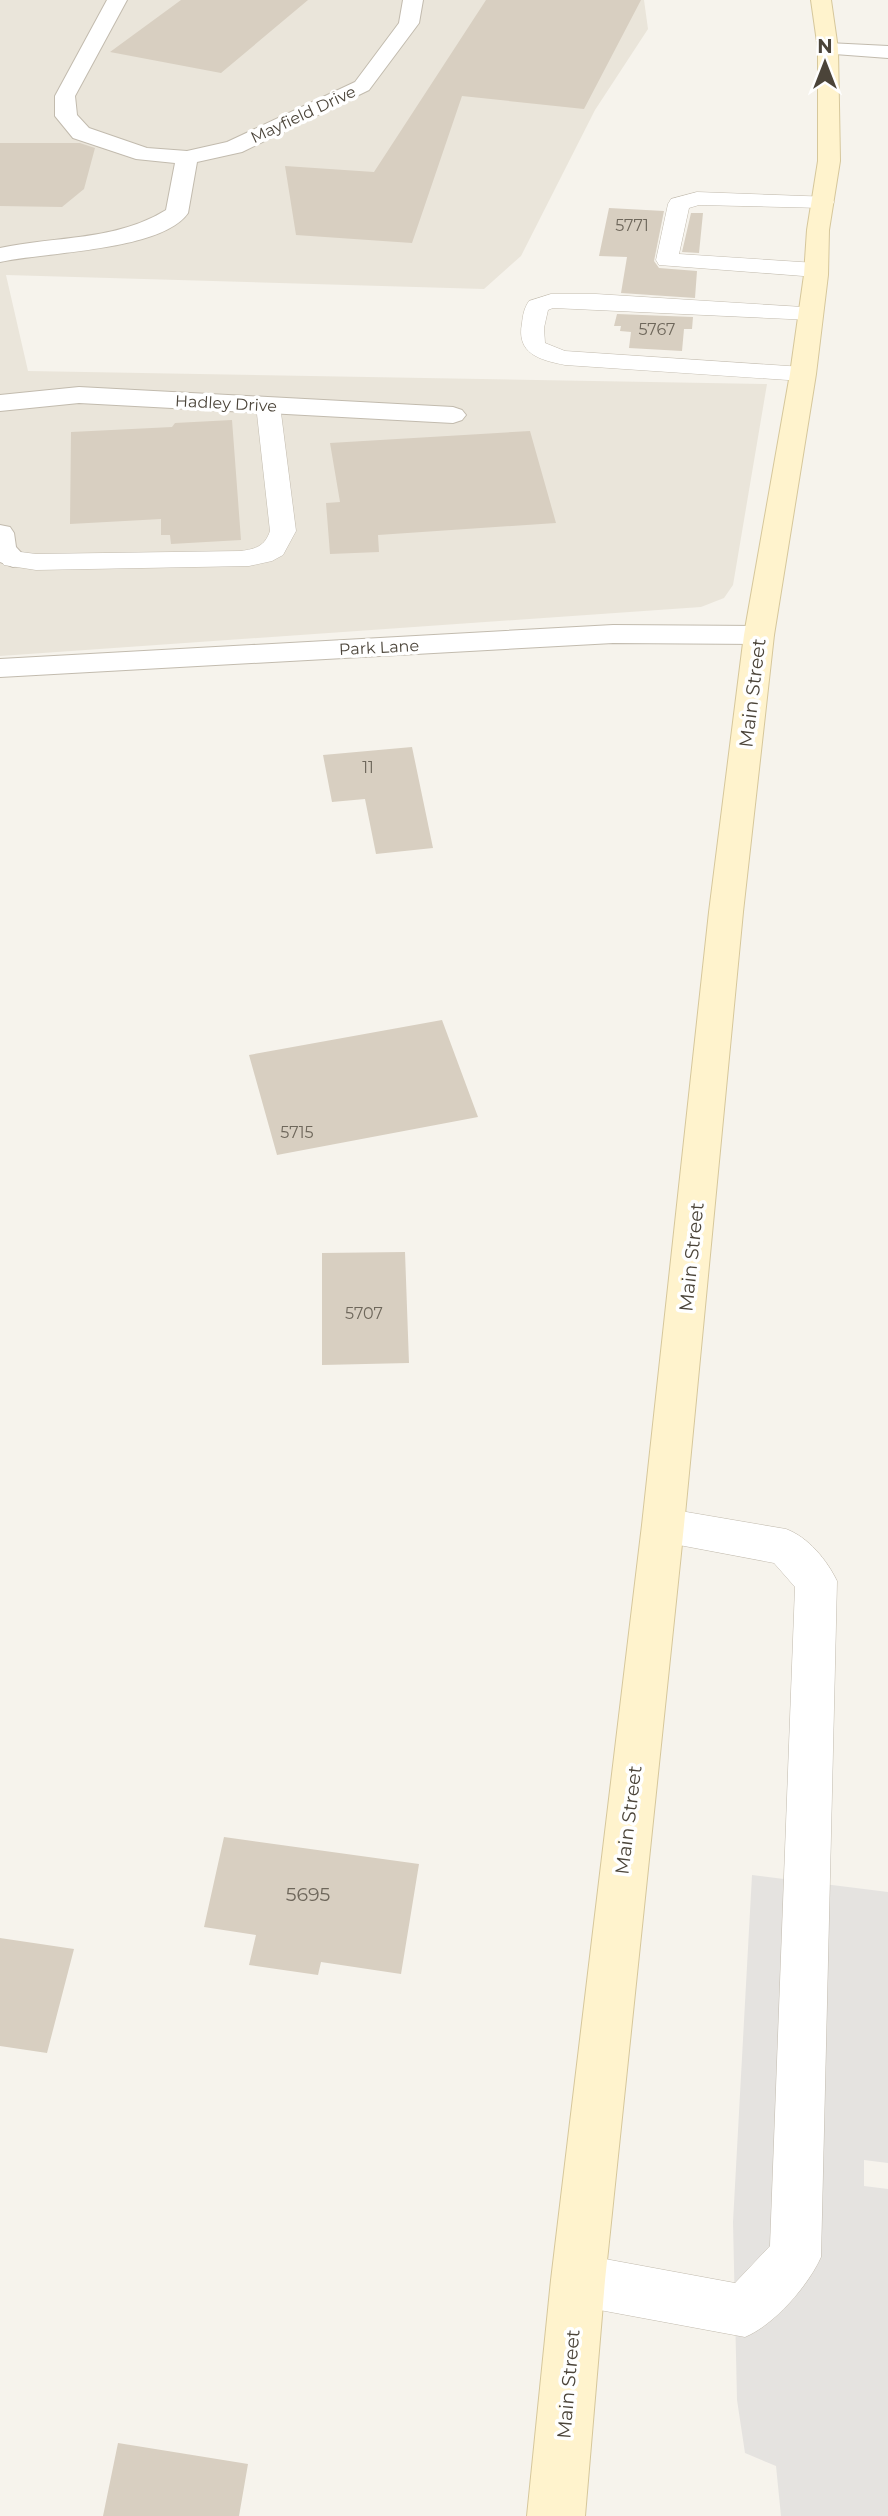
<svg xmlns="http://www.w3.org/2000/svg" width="888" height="2516" viewBox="0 0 888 2516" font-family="Montserrat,sans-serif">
<rect width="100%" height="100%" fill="#f6f3ec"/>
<!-- residential -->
<path fill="#eae5da" d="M0 0H644L648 29 595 110 521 256 484 289 6 275 28 371 767 384 733 585 724 598 701 607 0 656Z"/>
<!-- parking -->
<path fill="#e5e3e0" d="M752 1875 888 1892V2163L864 2160V2186L888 2189V2516H781L776 2466 745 2453 737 2400 733 2222Z"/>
<!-- building -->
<path fill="#d8cfc1" d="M181 0H308L221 73 110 52Z
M486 0H641L584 109 462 96 412 243 296 235 285 166 374 172Z
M0 143H80L95 148 84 189 62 207 0 206Z
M609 208 664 211 654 261 659 268 697 271 695 298 621 293 627 257 599 256Z
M691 213H703L699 253 682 252Z
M617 314 693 317 692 329H684L682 351 629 348 631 332 620 331 621 326H614Z
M232 420 241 540 171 544 170 535H161V519L70 524 71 432 172 427 175 423Z
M530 431 556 523 378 535 379 552 330 554 326 503 340 502 330 443Z
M412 747 433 848 376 854 365 799 332 802 323 755Z
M442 1020 478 1117 277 1155 249 1055Z
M405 1252 409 1363 322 1365V1253Z
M224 1837 419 1864 401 1974 321 1962 318 1975 249 1965 256 1935 204 1927Z
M0 1938 74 1949 47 2053 0 2046Z
M118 2443 248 2464 239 2516H103Z"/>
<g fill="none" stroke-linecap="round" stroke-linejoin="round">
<!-- lane casing -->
<g stroke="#c2bbae" stroke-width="1">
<path id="lane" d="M697 192 831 197 834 202 831 207 823 208 699 205 689 208 679 254 816 263 824 265 827 270 824 275 816 277 659 265 656 260 668 204 671 199Z
M551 294H596L819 308 823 313 819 318 811 320 553 308 548 310 544 328 545 343 565 351 803 367 811 369 815 374 811 379 803 381 565 365C540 360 516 354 522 323 523 315 524 308 529 301Z
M268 398 277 400 280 405 296 531 283 555 272 561 249 566 36 570 4 565 0 559 4 553 13 551 36 554 241 551C256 549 265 546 270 531L256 405 259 400Z
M663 1508 786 1529C808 1537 827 1560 837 1581L821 2257C808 2286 774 2325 745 2337L578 2306 560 2298 552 2280 560 2262 578 2254 735 2283 770 2246 795 1587 774 1563 663 1542 649 1537 643 1525 649 1513Z"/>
</g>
<!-- street casing -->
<g stroke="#c2bbae" stroke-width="2">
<path id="street" d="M107 0H127L75 96 77 115 89 128 147 148 187 151 227 142 355 82 399 23 403 0H423L419 23 369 90 242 152 197 162 188 213C162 251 45 252 0 262V248C56 236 116 241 166 210L175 163 136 159 73 138 55 116V96Z
M828 43 888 46V58L821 53 818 49 821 45Z
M79 387 453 407 462 410 466 415 462 420 453 423 79 403 0 411V395Z
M0 525 10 527 14 533 16 547 27 559 23 565 13 567 0 562Z
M613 625 759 626 769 629 774 635 769 641 759 644 613 643 0 677V659Z"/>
</g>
<!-- secondary casing -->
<g stroke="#d6c79b" stroke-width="2">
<path id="secondary" d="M811 0H831L838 49 840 161 829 230 828 275 816 374 774 635 743 912 684 1525 605 2280 585 2516H527L551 2280 642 1525 709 912 744 635 790 374 804 275 807 230 818 161V49Z"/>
</g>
<!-- lane -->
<use href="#lane" fill="#fff" fill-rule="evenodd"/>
<!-- street -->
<use href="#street" fill="#fff" fill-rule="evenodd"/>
<!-- secondary -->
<use href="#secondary" fill="#fff3cd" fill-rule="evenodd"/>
</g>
<g text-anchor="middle" stroke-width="7" stroke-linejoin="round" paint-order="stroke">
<!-- far-street labels -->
<g font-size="16" fill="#4b4439" stroke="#fff">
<text transform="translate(303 114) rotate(-25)" y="6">Mayfield Drive</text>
<text transform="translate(226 403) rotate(3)" y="6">Hadley Drive</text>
<text transform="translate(379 647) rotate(-3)" y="6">Park Lane</text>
</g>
<!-- number labels -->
<g font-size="16" fill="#6e675b">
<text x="632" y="231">5771</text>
<text x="657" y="335">5767</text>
<text x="368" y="773">11</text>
<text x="297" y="1138">5715</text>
<text x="364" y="1319">5707</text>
</g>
<!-- street labels -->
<g font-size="19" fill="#4b4439" stroke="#fff">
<text transform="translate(752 693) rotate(-83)" y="7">Main Street</text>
<text transform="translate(691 1257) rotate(-84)" y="7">Main Street</text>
<text transform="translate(628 1820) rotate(-83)" y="7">Main Street</text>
<text transform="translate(568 2384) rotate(-85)" y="7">Main Street</text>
</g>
<!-- near-number labels -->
<g font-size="19" fill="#6e675b">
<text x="308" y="1901">5695</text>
</g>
</g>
<!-- north arrow -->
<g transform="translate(825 63)" stroke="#ffffff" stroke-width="5" paint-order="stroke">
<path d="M0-5L12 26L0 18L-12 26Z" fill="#4b4439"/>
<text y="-10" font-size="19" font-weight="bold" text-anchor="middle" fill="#4b4439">N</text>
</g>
</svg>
